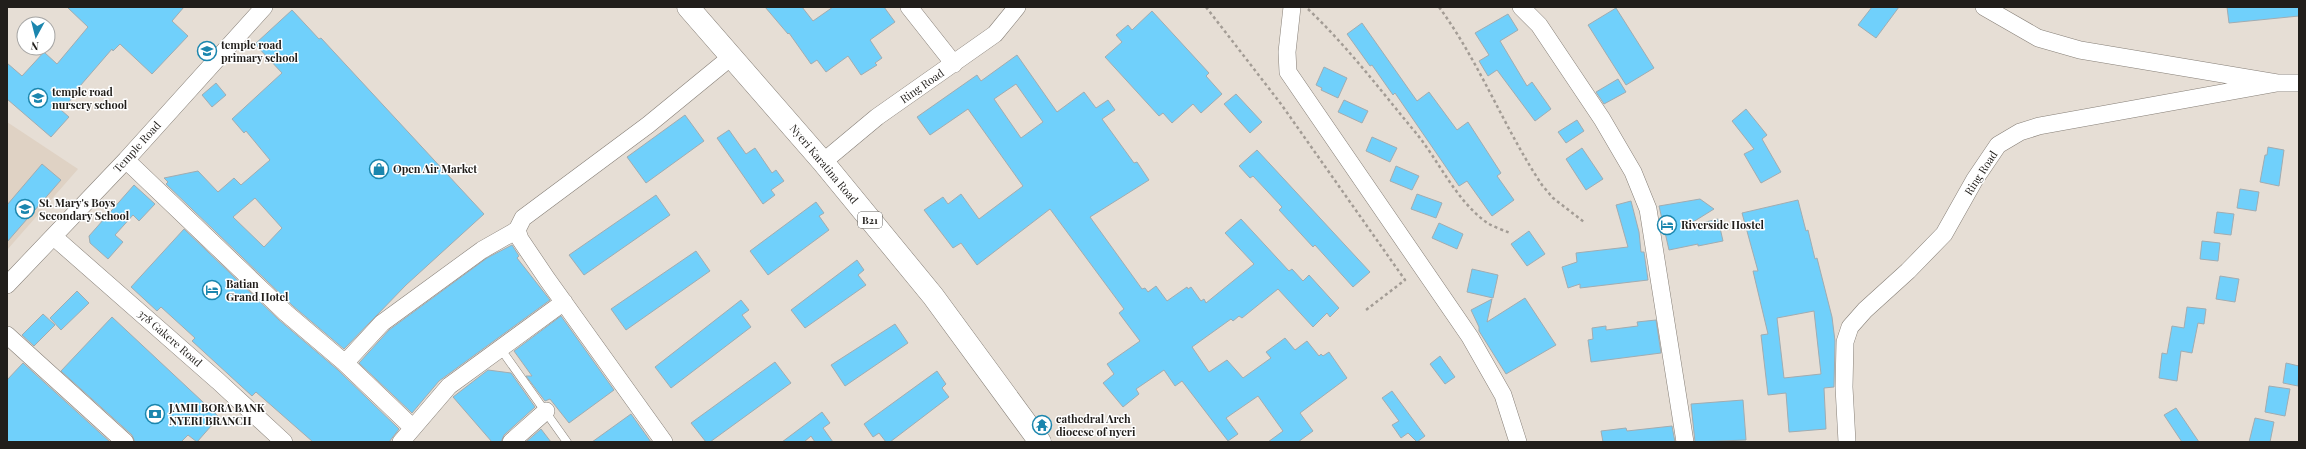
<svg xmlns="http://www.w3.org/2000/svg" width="2306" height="449" viewBox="0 0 2306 449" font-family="'Playfair Display',serif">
<rect width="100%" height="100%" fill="#e6ded5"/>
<!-- built -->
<path fill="#dfd2c4" d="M7 122 78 169 7 250Z"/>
<!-- building -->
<path fill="#70d0fb" stroke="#a1acb1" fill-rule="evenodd" d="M67 7H184L172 21 188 36 152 74 120 44 113 51 112 49 80 86 82 88 61 110 69 117 51 137 7 99V63L22 76 44 52 57 64 88 27Z
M765 7H802L813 21 833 7H884L895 22 870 40 882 58 875 63 877 65 861 75 848 56 826 72 817 60 811 64 789 33 788 34Z
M1872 7H1899L1876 38 1858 25Z
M2227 7H2299V16L2229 23Z
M1616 8 1654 68 1626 85 1588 25Z
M292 10 319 39 321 38 484 214 406 285 344 349 293 306 166 184 168 182 164 178 198 171 218 192 234 178 241 185 270 160 246 131 244 133 232 119 282 73 255 44ZM255 198 282 228 264 247 233 217Z
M1152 11 1209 73 1206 76 1222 94 1201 113 1193 104 1172 123 1163 113 1159 116 1105 57 1122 42 1116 35 1128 25 1132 30Z
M1508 14 1518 30 1500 41 1527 86 1532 82 1551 109 1535 121 1497 70 1488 76 1479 61 1489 55 1475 33Z
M1362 23 1417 101 1429 92 1457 130 1468 122 1501 173 1497 176 1514 200 1492 216 1467 181 1459 186 1395 93 1393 95 1372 65 1370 66 1347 34Z
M1017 55 1057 112 1084 92 1096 108 1108 100 1115 110 1102 119 1134 163 1137 162 1149 180 1090 217 1142 289 1145 288 1148 292 1156 286 1167 301 1187 287 1188 289 1191 287 1201 301 1204 299 1206 303 1254 264 1225 233 1241 219 1289 271 1292 269 1303 281 1309 275 1339 308 1330 317 1327 313 1313 327 1278 289 1242 318 1239 316 1233 321 1231 319 1192 347 1209 372 1227 360 1243 378 1271 358 1266 352 1285 338 1295 350 1307 341 1319 356 1321 354 1323 356 1329 352 1347 378 1300 413 1313 431 1298 442H1268L1283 431 1258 396 1226 418 1238 434 1228 441 1182 381 1175 386 1164 370 1136 389 1139 394 1123 407 1103 383 1114 374 1107 364 1140 341 1119 313 1124 309 1050 209 977 265 961 243 953 248 924 210 943 197 948 204 961 194 979 219 1023 186 968 109 930 135 917 117 977 75 981 81ZM1016 84 1043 122 1021 138 994 99Z
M1324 67 1347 78 1338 98 1321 90 1322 88 1316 85Z
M1618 79 1626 92 1604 104 1596 92Z
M216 83 226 95 212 107 202 95Z
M1236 94 1262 122 1250 133 1224 104Z
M1344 100 1368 111 1362 123 1338 112Z
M1746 109 1767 135 1762 139 1781 172 1761 183 1744 154 1754 149 1732 121Z
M685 115 704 141 646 183 627 157Z
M1577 120 1584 131 1566 143 1558 132Z
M729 130 746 154 755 148 772 173 776 170 784 181 771 190 775 195 763 204 717 138Z
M1372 137 1397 148 1390 162 1366 151Z
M2268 147 2284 150 2279 186 2260 182 2265 155H2267Z
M1582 148 1603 179 1586 190 1566 159Z
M1257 150 1370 272 1353 287 1315 245 1313 247 1279 210 1282 207 1253 176 1250 178 1239 166Z
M42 164 61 180 7 242V205Z
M1396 166 1419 176 1412 190 1390 181Z
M134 185 155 204 139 221 133 215 115 235 123 242 108 259 90 243 89 236Z
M2240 189 2259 192 2256 211 2237 208Z
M1417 194 1442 203 1436 218 1411 209Z
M656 195 670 215 584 275 569 255Z
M1700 199 1714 209 1685 227 1718 219 1723 241 1698 246V244L1669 250 1659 206Z
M1798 200 1806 231 1808 230 1815 259 1817 258 1832 317 1835 341 1834 387 1824 388 1826 429 1789 432 1786 393 1768 395 1761 335 1768 334 1753 271H1758L1742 213ZM1814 311 1821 374 1784 378 1777 318Z
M1631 201 1639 232 1641 252H1644L1648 280 1580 288V284L1568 288 1562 267 1577 262 1576 253 1628 247 1616 205Z
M816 202 824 213 819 216 829 230 768 275 750 251Z
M2217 212 2234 214 2231 235 2214 233Z
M1439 223 1463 234 1457 249 1432 238Z
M184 229 279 320 338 370 399 429 389 442H313L256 392 252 396 192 341 195 338 161 307 157 311 131 287Z
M1529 231 1545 254 1527 266 1511 244Z
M2202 241 2220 243 2218 261 2200 259Z
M512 245 519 256 517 258 550 300 439 381 412 413 359 363 389 330 487 258Z
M696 251 710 271 626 330 611 309Z
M857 260 864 270 858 275 866 285 805 328 791 310Z
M1472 269 1498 275 1493 298 1467 292Z
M2220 276 2239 279 2235 302 2216 299Z
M77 291 89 303 61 330 50 318Z
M1525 298 1556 345 1506 374 1479 331V327L1471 310 1492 299 1487 322Z
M741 300 749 310 742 315 751 327 671 388 655 367Z
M2187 307 2206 309 2204 324 2198 323 2192 353 2181 351 2177 381 2159 378 2162 353 2167 354 2172 326 2184 328Z
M43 314 55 325 34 346 22 335Z
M561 316 614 390 569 423 550 399 545 401 526 376H532L514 351Z
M112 317 219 417 197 442 188 435 181 442H135L132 435 61 371Z
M1656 320 1661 353 1591 362 1588 340 1593 339 1592 328 1606 326V330L1638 326 1637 322Z
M895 324 908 343 845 386 831 365Z
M1440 356 1455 377 1445 384 1430 364Z
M775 362 791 383 710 442H706L691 423Z
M23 363 110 442H7V380Z
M2286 363 2299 366 2298 386 2283 383Z
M488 370 511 373 535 407 504 435 501 442H492L453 397Z
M937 371 946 384 942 388 949 397 890 442H886L879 433 873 437 864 424Z
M2269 386 2290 389 2285 416 2265 412Z
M1392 391 1425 436 1417 442 1408 433 1401 438 1392 425 1399 421 1382 398Z
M1743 400 1746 440 1695 442 1691 404Z
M2176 408 2199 442H2182L2164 415Z
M822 412 830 423 823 428 833 442H815L811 436 804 442H782Z
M631 414 651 442H592Z
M2255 418 2274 422 2270 442H2249Z
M1672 426 1675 442H1603L1601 431 1626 428 1627 431Z
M541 429 551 442H526Z"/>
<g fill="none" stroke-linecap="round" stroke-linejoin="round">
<!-- lane casing -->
<g stroke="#867f77" stroke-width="9">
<path id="lane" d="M500 348 567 442"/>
</g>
<!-- street casing -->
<g stroke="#867f77" stroke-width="18">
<path id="street" d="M909 7 954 64
M1292 7 1287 52 1288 72 1470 337 1503 395 1518 442
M1521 7 1539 25 1602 119 1633 172 1648 209 1685 442
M1984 7 2038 38 2080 50 2277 83H2299
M126 160 286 313 345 363 413 428
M823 162 877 117 995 34 1017 7
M54 237 218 381 284 442
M7 285 126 160 264 7
M7 335 125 442
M345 363 382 323 482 250 517 230
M401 442 449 386 564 302
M511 442 546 411
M664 442 547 279 520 239 517 230 523 218 648 125 731 57
M1847 442 1844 387 1845 342 1850 327 1865 310 1908 271 1944 234 1975 179 1998 145 2020 132 2039 126 2277 83"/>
</g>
<!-- highway casing -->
<g stroke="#867f77" stroke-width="23">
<path id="highway" d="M688 7 823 162 933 296 1040 442"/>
</g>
<!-- path -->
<path stroke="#a39c95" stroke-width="2.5" stroke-dasharray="3 3" stroke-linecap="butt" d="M1206 7 1281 104 1405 280 1366 310
M1439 7C1480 63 1504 128 1542 185L1553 198 1584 222
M1308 9C1348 47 1381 91 1416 133 1439 161 1455 199 1486 222 1493 227 1503 230 1510 233"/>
<!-- lane -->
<use href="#lane" stroke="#fff" stroke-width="8"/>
<!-- street -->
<use href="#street" stroke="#fff" stroke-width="17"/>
<!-- highway -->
<use href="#highway" stroke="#fff" stroke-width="22"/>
</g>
<!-- icons -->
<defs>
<g id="school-ring" transform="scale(1)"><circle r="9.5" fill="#fff" stroke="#1b86ae" stroke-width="1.5"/><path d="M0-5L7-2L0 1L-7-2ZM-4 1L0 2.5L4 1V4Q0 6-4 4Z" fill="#1b86ae"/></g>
<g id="shop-ring" transform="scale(1)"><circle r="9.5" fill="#fff" stroke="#1b86ae" stroke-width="1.5"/><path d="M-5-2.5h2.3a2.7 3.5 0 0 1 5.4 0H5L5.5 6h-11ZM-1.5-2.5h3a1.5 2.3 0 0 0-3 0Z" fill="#1b86ae"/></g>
<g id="hotel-ring" transform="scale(1)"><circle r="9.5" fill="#fff" stroke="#1b86ae" stroke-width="1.5"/><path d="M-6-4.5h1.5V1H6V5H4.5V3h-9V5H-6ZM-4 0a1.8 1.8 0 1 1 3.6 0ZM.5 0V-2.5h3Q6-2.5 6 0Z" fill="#1b86ae"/></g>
<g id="bank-ring" transform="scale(1)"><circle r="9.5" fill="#fff" stroke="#1b86ae" stroke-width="1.5"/><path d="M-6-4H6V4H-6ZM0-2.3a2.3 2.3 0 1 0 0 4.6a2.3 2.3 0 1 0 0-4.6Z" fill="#1b86ae"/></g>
<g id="temple-ring" transform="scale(1)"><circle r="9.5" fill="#fff" stroke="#1b86ae" stroke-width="1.5"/><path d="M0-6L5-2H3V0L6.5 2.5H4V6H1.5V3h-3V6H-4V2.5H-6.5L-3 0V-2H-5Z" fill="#1b86ae"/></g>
</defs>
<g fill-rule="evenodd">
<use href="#school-ring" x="207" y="51"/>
<use href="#school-ring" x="38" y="98"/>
<use href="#shop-ring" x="379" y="169"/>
<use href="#school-ring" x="25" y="209"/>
<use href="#hotel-ring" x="1667" y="225"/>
<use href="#hotel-ring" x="212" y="290"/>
<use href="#bank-ring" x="155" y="414"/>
<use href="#temple-ring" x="1042" y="425"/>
</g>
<g text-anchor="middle" stroke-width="3" stroke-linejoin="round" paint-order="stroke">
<!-- shield labels -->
<rect fill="#fff" stroke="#64625f" stroke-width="1" x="858" y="212" width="24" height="16" rx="3"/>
<g font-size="10" font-weight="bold" fill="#211e1b">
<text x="870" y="224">B21</text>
</g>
<!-- poi labels -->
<g font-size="11" font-weight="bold" fill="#211e1b" stroke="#fff" text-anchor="start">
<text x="221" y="49">temple road<tspan x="221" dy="13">primary school</tspan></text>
<text x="52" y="96">temple road<tspan x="52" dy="13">nursery school</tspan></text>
<text x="393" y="173">Open Air Market</text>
<text x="39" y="207">St. Mary's Boys<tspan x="39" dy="13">Secondary School</tspan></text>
<text x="1681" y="229">Riverside Hostel</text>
<text x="226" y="288">Batian<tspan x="226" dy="13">Grand Hotel</tspan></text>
<text x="169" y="412">JAMII BORA BANK<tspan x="169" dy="13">NYERI BRANCH</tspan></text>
<text x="1056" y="423">cathedral Arch<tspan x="1056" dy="13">diocese of nyeri</tspan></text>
</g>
<!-- street labels -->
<g font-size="11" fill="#211e1b" stroke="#fff">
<text transform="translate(922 86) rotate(-35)" y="4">Ring Road</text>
<text transform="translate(137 147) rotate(-48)" y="4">Temple Road</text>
<text transform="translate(824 164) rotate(50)" y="4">Nyeri Karatina Road</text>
<text transform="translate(1981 173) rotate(-57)" y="4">Ring Road</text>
<text transform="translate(170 338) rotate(41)" y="4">378 Gakere Road</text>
</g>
</g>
<!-- border -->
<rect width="2306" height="449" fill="none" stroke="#211e1b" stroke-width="16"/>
<!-- north arrow -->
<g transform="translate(36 36) rotate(187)"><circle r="19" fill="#ffffff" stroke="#a6a5a4"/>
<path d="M0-3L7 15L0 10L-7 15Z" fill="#1b86ae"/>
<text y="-6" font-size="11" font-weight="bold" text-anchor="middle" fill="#211e1b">N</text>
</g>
</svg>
